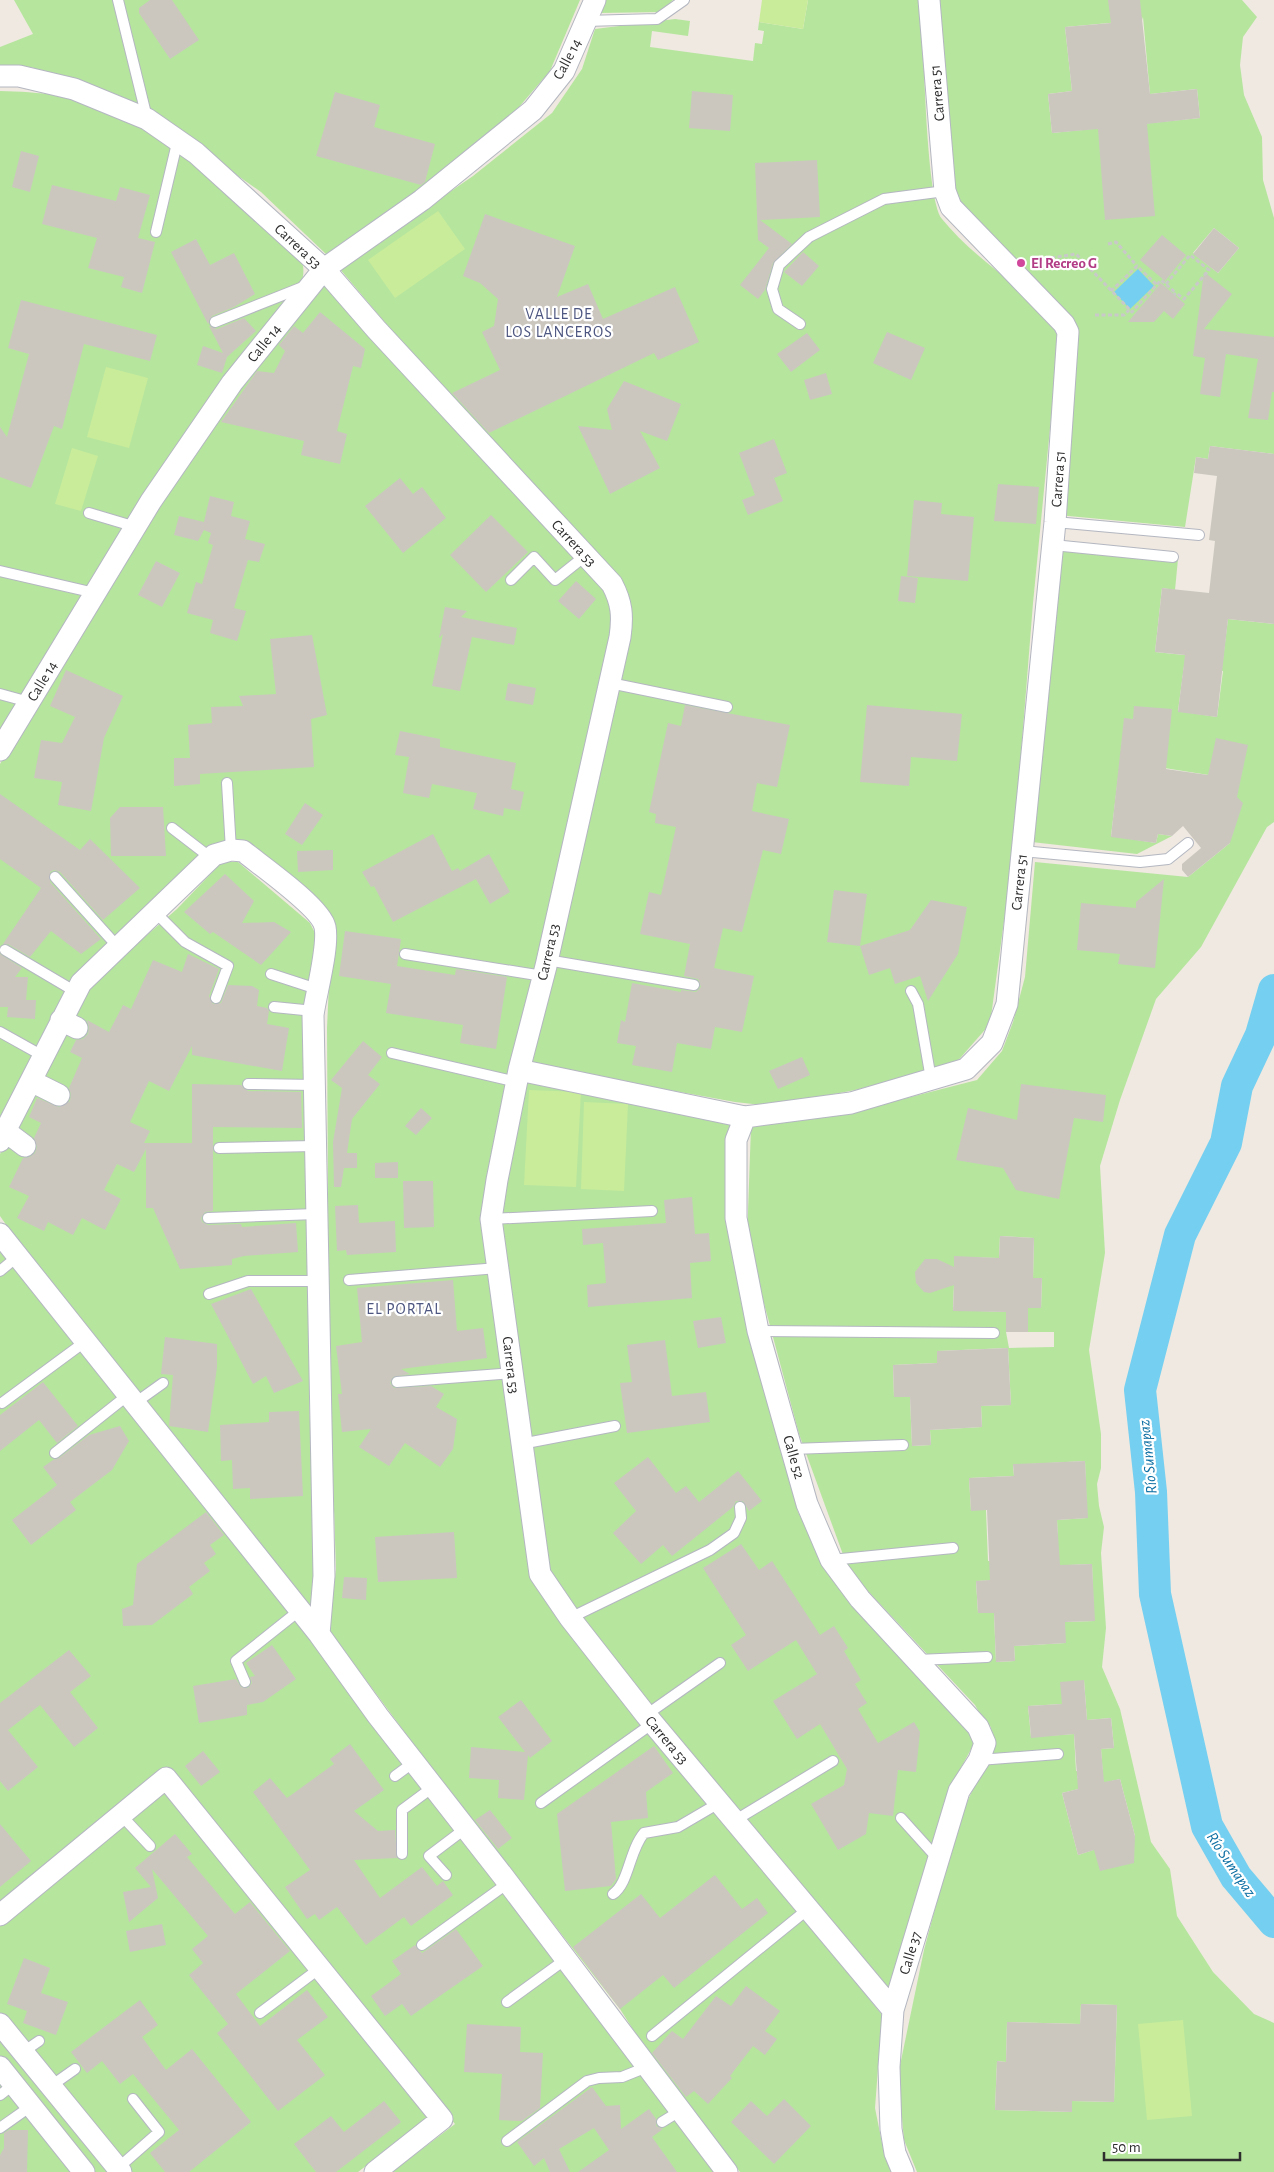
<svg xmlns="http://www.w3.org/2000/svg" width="1274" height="2172" viewBox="0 0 1274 2172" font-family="'Alegreya Sans',sans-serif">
<rect width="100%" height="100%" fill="#efe9e1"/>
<!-- green -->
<path fill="#b6e59e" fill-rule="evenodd" d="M14 0H580L550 71 507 121 424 190 327 255 261 192 138 106 31 67 0 66V47L33 34Z
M605 0H673L662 12 599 13Z
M808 0H921C924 38 925 198 942 219 970 254 1020 288 1055 316L1059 336 1033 603 1013 855 990 1024 955 1064 855 1090 772 1106 735 1102 532 1065 600 763 630 612 339 268 473 176 552 113 582 69 595 29 675 19 690 21 688 36 652 31 650 47 753 61 755 43 762 44 764 31 758 30 759 22 803 29Z
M937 0H1242L1257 17 1243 37 1240 65 1244 95 1262 137 1263 180 1274 218V454L1210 446 1208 459 1196 457 1185 527 1058 515 1071 333 952 200ZM1143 17 1150 94 1197 89 1200 118 1052 133 1048 94 1072 91 1065 27 1142 20ZM1214 228 1239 248 1218 273 1193 253Z
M0 91C38 92 79 95 115 112 151 129 295 231 303 266 304 271 303 277 302 282L0 733Z
M325 278 607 586 618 621 484 1222 533 1575 882 2015 875 2108 882 2143 894 2172H740L634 2031 620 2009 423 1757 329 1630 336 1569 329 1361 327 1028 332 919 244 845 79 972 0 1124V764L29 712 187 456Z
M1056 546 1178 559 1175 590 1162 588 1155 652 1223 659 1228 619 1274 624V822L1267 827 1201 947 1156 999 1120 1100 1100 1166 1105 1253 1089 1350 1101 1434V1468L1097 1484 1099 1506 1104 1527 1101 1553 1106 1628 1102 1667 1120 1709 1151 1842 1170 1869 1177 1916 1213 1972 1254 2014 1274 2023V2172H917L904 2140 898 2075 924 1950 959 1819 992 1749 991 1727 985 1723 975 1705 849 1571 799 1434 747 1240 751 1127 860 1110 977 1080 1002 1051 1013 1022 1025 977 1035 862 1188 877 1230 843 1215 776 1120 761 1111 836 1156 843 1158 834 1172 836 1137 854 1023 841ZM1184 666 1223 671 1217 717 1178 711ZM1000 1236 1034 1238 1033 1278H1042L1041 1308H1028V1332H1054V1347L1009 1348 1006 1332V1312L953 1310 955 1257 999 1258ZM1008 1348 1011 1405 981 1406 982 1427 930 1430 931 1445 912 1446 910 1397H894L893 1365 937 1363V1351ZM1085 1461 1087 1518 1057 1520 1058 1541 1008 1560 988 1561 986 1510H971L969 1478 1014 1476 1013 1465ZM1092 1564 1094 1621 1065 1622V1643L1014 1646 1015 1661 996 1662 994 1613H978L976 1581 1021 1579V1567ZM1084 1680 1087 1720 1111 1718 1114 1748 1101 1749 1103 1776 1077 1778V1771H1073H1076L1074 1734 1031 1737 1028 1706 1062 1704ZM1120 1779 1135 1836 1078 1855 1062 1793ZM1081 2004 1117 2005 1114 2102 1072 2101 1071 2112 995 2110 997 2061 1006 2062 1007 2022 1080 2024Z
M222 862H238L310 923 316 935 309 982V1403L318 1580 311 1610 34 1265 0 1216V1154L89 985 177 909Z
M523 1079 738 1122 745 1310 798 1512 833 1581 976 1740 956 1777 889 1991 712 1783 565 1599 544 1562 498 1211Z
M0 1246 287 1605 718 2172H392L455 2124 237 1857 173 1769 0 1906Z
M164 1788 431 2116 358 2172H130L0 2014V1926Z
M0 2032 115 2172H92L0 2059Z
M0 2078 72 2172H0Z"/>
<!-- pitch -->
<path fill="#c9ec9a" d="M762 0H808L803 29 759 22Z
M438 211 465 249 395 298 368 260Z
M106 367 148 378 129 448 87 437Z
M72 448 98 456 81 511 55 504Z
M529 1090 581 1092 576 1187 524 1185Z
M584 1102 628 1104 624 1191 581 1189Z
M1183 2020 1192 2116 1147 2120 1138 2024Z"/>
<!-- water -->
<path fill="#75cff0" d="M1138 269 1154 286 1130 309 1114 292Z"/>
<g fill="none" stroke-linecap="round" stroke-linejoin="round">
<!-- river -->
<path stroke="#75cff0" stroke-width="32" d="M1274 990 1261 1035 1237 1086 1226 1143 1180 1235 1140 1390 1151 1492 1155 1594 1207 1826 1236 1877 1274 1922"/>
</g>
<!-- building -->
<path fill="#cbc7bf" d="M150 0H172L199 40 170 59 139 13V8Z
M1108 0H1140L1150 94 1197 89 1200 118 1147 124 1155 216 1105 220 1098 129 1052 133 1048 94 1072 91 1065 27 1111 23Z
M692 91 733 95 730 131 689 128Z
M335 92 380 105 374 127 435 144 425 182 421 185 316 156Z
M21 151 39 156 30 192 12 187Z
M817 160 820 217 760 220 792 244 773 263 765 290 758 299 740 285 769 248 758 240 755 163Z
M52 185 116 201 120 187 150 195 138 238 155 242 142 293 121 287 124 277 88 268 97 238 42 224Z
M485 214 575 246 557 297 588 284 603 319 675 287 699 342 658 360 654 353 489 433 452 393 500 370 482 332 494 326 498 299 480 283 463 276Z
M1214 228 1239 248 1218 273 1193 254Z
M1162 235 1186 255 1165 281 1140 260Z
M196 239 210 265 234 253 255 294 234 307 212 316 208 324 171 252Z
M803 252 819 266 802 286 784 272Z
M1204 272 1232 294 1204 329 1274 337V392H1272L1268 420 1248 418 1258 359 1226 354 1220 397 1200 394 1205 358 1193 356Z
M1161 283 1185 304 1173 319 1164 311 1154 322H1128Z
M21 300 157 335 150 361 84 344 62 429 54 426 31 488 0 477V427L7 437 29 354 8 348Z
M320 312 365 349 361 368 353 366 337 431 347 434 340 464 301 455 304 441 221 422 257 371 274 373 285 351 279 345 294 326 303 333Z
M244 318 256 331 227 357 222 373 197 365 203 346 223 353 209 326 217 329Z
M887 332 925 348 911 380 873 363Z
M807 333 820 350 791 372 777 354Z
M826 373 832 394 810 400 804 380Z
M624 381 681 404 667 441 640 431 660 468 610 494 578 426 612 430 607 409Z
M774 439 787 473 774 478 783 501 748 515 742 500 755 495 739 453Z
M1210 446 1274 454V624L1228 619 1217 717 1178 712 1185 655 1155 652 1162 588 1209 593 1215 541 1209 540 1217 476 1194 473 1196 457 1208 459Z
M400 478 413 494 422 487 446 518 403 553 365 506Z
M998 484 1039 487 1036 524 994 521Z
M210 496 234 502 231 516 250 521 245 539 265 544 259 562 248 560 234 608 246 611 237 641 210 633 213 620 187 613 196 582 202 584 213 545 208 543 211 533 204 530 198 541 174 535 179 516 204 522Z
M914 500 942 503 941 514 974 517 968 581 907 576Z
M491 515 528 552 486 592 450 555Z
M156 561 180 573 162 607 138 595Z
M901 576 918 578 915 603 898 601Z
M576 581 596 599 579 619 558 601Z
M445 607 467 611 461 617 517 628 514 645 472 637 460 691 432 686 443 634 439 638Z
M312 635 327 715 311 719 314 767 200 774V784L174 786V758H190L188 725 212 723 211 707 243 706 239 696 276 694 270 639Z
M66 670 123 696 104 738 91 811 58 805 62 782 34 778 41 740 62 743 75 717 50 706Z
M508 683 536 688 533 705 505 700Z
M685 705 790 725 777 787 757 783 752 811 789 819 781 854 763 850 742 932 723 928 714 968 754 976 742 1032 715 1027 711 1049 677 1043 672 1072 632 1065 636 1046 617 1043 621 1020 625 1022 632 983 681 992V990L696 992 701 987 698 979 684 976 690 944 640 934 649 892 661 895 676 827 655 823 656 814 649 812 668 723 681 726Z
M867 705 962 714 957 761 911 757 909 786 860 782Z
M1134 706 1172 709 1166 769 1208 775 1216 738 1248 745 1237 797 1243 803 1230 843 1188 877 1182 870V864L1201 848 1183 826 1172 836 1158 834 1156 843 1111 837 1124 718 1133 719Z
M400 731 440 739V747L516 763 511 789 524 792 520 811 504 808 503 816 473 809 477 793 432 784 429 798 403 793 409 757 395 755Z
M0 794 80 850 90 839 140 888 103 920 60 872 54 870 50 872V882L101 939 81 954 51 931 30 957 8 944H3L41 888 0 859Z
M305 803 323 815 302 845 285 834Z
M120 807H163L166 856H111L110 818Z
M433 834 452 871 458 868 460 871 489 854 510 892 490 904 476 879 393 922 374 886 371 887 362 872Z
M333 850V870L298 872 297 851Z
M225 874 254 901 242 923 274 922 291 932 261 965 213 932 210 934 184 912Z
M1164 879 1155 968 1118 964 1120 954 1077 950 1081 903 1136 908V902Z
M834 890 867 894 860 946 827 942Z
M931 900 967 907 958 954 928 1001 920 976 895 984 890 968 869 975 860 946 910 930Z
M345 931 401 939 397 966 455 975 456 969 507 977 496 1049 460 1043 463 1025 386 1013 391 984 339 976Z
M0 954 22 968 15 977H28L26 1000H36L35 1019 7 1017 8 1007H0Z
M188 954 219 969 209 996 213 1004 221 1003 228 985 252 986 259 990 257 1006 267 1008 269 1011 267 1024 289 1028 282 1071 192 1055V1046L169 1091 149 1081 130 1122 150 1131 144 1143H192V1084L241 1085 248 1091 301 1092 302 1128 213 1127V1211L205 1212 201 1218 202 1222 208 1225 241 1224 242 1227 296 1223 298 1252 244 1256 232 1259V1265L180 1269 153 1208H146V1149L134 1172 117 1164 104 1190 121 1199 105 1230 82 1218 73 1235 48 1222 44 1231 17 1218 29 1196 9 1187 23 1158 30 1157 35 1153 37 1147 34 1138 41 1123 29 1117 37 1098 59 1107 70 1101 71 1094 69 1088 82 1058 70 1052 76 1040 83 1039 88 1034 89 1027 87 1020 109 1032 123 1005 131 1009 153 960 182 972Z
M363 1041 382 1057 368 1075 380 1084 352 1119 347 1153H357V1168H344L341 1187H334L333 1142 342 1088 331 1080Z
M802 1057 810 1075 778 1089 769 1071Z
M1021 1084 1106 1095 1103 1122 1074 1118 1059 1199 1016 1190 1003 1168 956 1160 968 1108 1017 1120Z
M421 1108 432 1118 416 1135 405 1126Z
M398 1162V1178H375V1163Z
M403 1181H433L434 1227 404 1228Z
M692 1197 695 1234 709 1233 711 1261 690 1263 692 1298 588 1307 587 1285 606 1283 603 1243 583 1245 582 1229 666 1223 664 1200Z
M358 1205 359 1223 395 1221 396 1252 347 1255 346 1250 337 1251 335 1206Z
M1000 1236 1034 1238 1033 1278H1042L1041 1308H1028V1332H1006V1312L953 1311 954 1285 930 1293 924 1292 916 1283 915 1272 925 1259H937L954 1267V1256L999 1258Z
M453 1280 457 1331 483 1328 487 1358 401 1369 410 1374 393 1377 390 1383 394 1388 431 1386 444 1394 436 1407 457 1419 453 1449 440 1467 405 1443 389 1466 359 1447 371 1429 342 1432 338 1394H342L336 1346 362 1342 357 1288Z
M251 1289 303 1381 274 1393 266 1376 253 1384 211 1304Z
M721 1317 726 1343 698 1348 693 1321Z
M165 1337 217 1344V1367L208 1432 169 1426 173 1375 161 1374Z
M665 1340 672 1396 706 1392 710 1422 627 1433 620 1383 632 1382 627 1345Z
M1008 1348 1011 1405 981 1406 982 1427 930 1430 931 1445 912 1446 910 1397H894L893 1365 937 1363V1351Z
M43 1382 78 1426 57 1443 39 1420 0 1451V1415Z
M299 1411 303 1496 250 1499V1488L233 1489 232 1460 221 1461 220 1425 269 1422V1412Z
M120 1426 129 1441 112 1470 70 1502 76 1510 31 1545 12 1520 57 1485 43 1467 53 1460 59 1458 89 1435Z
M648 1457 676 1493 686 1486 699 1502 738 1471 762 1501 749 1511 743 1501H736L733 1507 672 1556 663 1545 641 1564 613 1533 636 1511 614 1483Z
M1085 1461 1088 1518 1057 1520 1060 1565 1092 1564 1095 1621 1065 1622 1066 1643 1014 1646 1015 1661 996 1662 994 1613H978L976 1581 990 1580 987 1510 971 1511 969 1478 1014 1476 1013 1464Z
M206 1512 224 1535 210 1545 216 1554 204 1563 210 1571 189 1587 193 1594 152 1625 123 1626 122 1609 133 1605 137 1564Z
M454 1532 457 1578 378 1582 375 1537Z
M741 1544 759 1570 772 1561 820 1635 834 1626 848 1648 844 1651 861 1680 855 1684 867 1703 858 1709 878 1743 914 1722 920 1732 916 1772 898 1770 893 1816 869 1813 866 1834 838 1850 811 1804 844 1785 847 1769 820 1724 797 1739 773 1701 817 1674 796 1640 748 1671 731 1645 746 1635 703 1568Z
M344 1577 367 1578 366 1600 342 1598Z
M272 1645 296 1679 263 1702 247 1705V1715L199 1723 193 1686 236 1679 241 1687 248 1688 252 1683 250 1677 255 1676 246 1663Z
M69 1650 91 1676 70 1692 98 1728 74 1747 40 1705 8 1730 38 1767 8 1791 0 1781V1703Z
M1084 1680 1087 1720 1111 1718 1114 1748 1101 1749 1104 1782 1120 1779 1135 1836 1134 1863 1100 1871 1094 1850 1078 1855 1062 1793 1078 1789 1074 1734 1031 1738 1030 1725 1028 1706 1062 1704 1060 1682Z
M521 1700 552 1741 530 1758 528 1755 524 1800 498 1798 499 1780 469 1778 471 1747 525 1752 498 1717Z
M350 1744 384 1790 354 1811 378 1831 395 1830 397 1858 354 1860 380 1898 422 1867 437 1886 443 1881 453 1895 411 1926 404 1917 366 1945 337 1907 319 1920 315 1914 307 1919 285 1887 310 1870 253 1792 270 1778 287 1798 334 1764 330 1759Z
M654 1746 673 1773 646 1792 648 1818 611 1822 616 1879 611 1886 565 1891 557 1814Z
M203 1751 220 1772 201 1786 185 1766Z
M490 1810 512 1838 498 1849 475 1820Z
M0 1824 31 1861 0 1887Z
M175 1834 192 1854 187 1857 235 1914 250 1902 290 1951 236 1994 260 2026 307 1990 328 2017 297 2040 325 2075 278 2111 217 2033 228 2024 189 1975 203 1963 192 1949 208 1936 152 1869 158 1898 129 1922 123 1892 151 1887 135 1868Z
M715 1875 742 1909 757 1898 768 1913 674 1988 663 1975 620 2009 573 1947 641 1894 660 1918Z
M162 1924 166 1945 130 1952 126 1931Z
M456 1929 483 1966 411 2016 402 2004 385 2016 371 1996 401 1974 392 1961 415 1945 422 1953Z
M24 1958 50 1968 41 1993 68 2002 56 2035 23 2023 27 2011 7 2004Z
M746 1986 780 2011 765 2031 777 2039 765 2055 753 2046 730 2076 732 2078 708 2104 694 2091 686 2097 652 2053 672 2031 683 2039 716 1996 731 2006Z
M140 2000 158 2025 142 2037 166 2070 192 2049 251 2122 189 2172H165L150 2153 179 2130 133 2074 120 2084 102 2061 87 2073 71 2052Z
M1081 2004 1117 2005 1114 2102 1072 2101V2112L995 2110 997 2061 1006 2062 1007 2022 1080 2024Z
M467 2024 521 2027 520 2052 543 2053 540 2108 522 2121 499 2120 502 2074 464 2072Z
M592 2087 606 2106 620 2105 621 2129 649 2109 656 2119V2126L663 2129 652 2137 677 2172H578L609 2150 594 2128 559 2149 570 2172H550L544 2158 534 2166 517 2142Z
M784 2099 811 2126 774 2164 731 2122 751 2101 767 2116Z
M384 2101 401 2122 336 2172H316L294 2144 331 2116 344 2132Z
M9 2130H28L27 2172H0V2155L4 2148V2133Z"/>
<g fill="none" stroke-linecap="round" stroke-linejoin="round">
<!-- lane casing -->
<g stroke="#b4b7c1" stroke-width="12">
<path id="lane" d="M118 0 147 118
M585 21 657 19 684 0
M156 232 178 139
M215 322 303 287
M800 324 778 309 772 289 779 265 809 237 884 199 945 191
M89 513 136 527
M1055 522 1199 535
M1053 545 1173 557
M0 571 95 593
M511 580 534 557 555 580 585 556
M610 683 727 707
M0 694 29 702
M227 783 231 850
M172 828 211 858
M1022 851 1140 862 1168 859 1188 843
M55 877 118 947
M155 912 185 942 228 966 216 998
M5 950 76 992
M405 954 543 976
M547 960 694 985
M271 974 317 989
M911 991 918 1004 931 1079
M274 1007 314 1011
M0 1032 43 1056
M392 1053 517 1082
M248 1084 314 1085
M219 1148 314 1146
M208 1218 316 1214
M491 1219 652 1211
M0 1271 18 1256
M349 1280 498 1268
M209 1294 248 1281H317
M758 1331 994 1333
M397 1382 512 1373
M2 1403 86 1341
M135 1403 163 1383
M521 1444 615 1426
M792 1449 903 1445
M55 1453 128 1395
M831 1560 953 1548
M570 1618 710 1550 734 1533 741 1518 740 1507
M917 1660 987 1657
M245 1682 236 1661 300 1610
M646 1715 720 1663
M979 1760 1058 1754
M395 1776 414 1762
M541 1803 653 1723
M121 1815 150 1846
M901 1818 938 1859
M734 1821 833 1761
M402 1854V1810L433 1787
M446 1875 429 1856 466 1828
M613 1894C629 1883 629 1851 644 1833L678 1827 719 1803
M422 1945 508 1883
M507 2002 566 1959
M260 2013 320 1968
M652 2036 808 1909
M23 2052 39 2041
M51 2086 75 2069
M0 2095 14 2084
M662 2122 680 2111
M0 2128 31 2106
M507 2141 587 2081 599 2078 622 2077 647 2067
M118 2168 159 2132 133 2099"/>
</g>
<!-- street casing -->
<g stroke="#b4b7c1" stroke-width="23">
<path id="street" d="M0 76H19L74 89 147 119 196 153 324 269 376 329 612 584C622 603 623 616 620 637L546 966 519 1070 497 1180 491 1219 540 1574 570 1618 646 1715 893 2010
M0 750 151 501 232 383 324 269 422 200 533 110 564 71 595 0
M61 1020 77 1028
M519 1070 745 1117 851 1103 966 1069 992 1043 1007 1004 1055 522 1068 332 1064 324 951 207 945 191 929 0
M31 1081 59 1095
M745 1117 736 1140V1218L758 1331 807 1504 831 1560 860 1599 978 1727 985 1743 979 1760 959 1791 893 2010 889 2067 891 2129 895 2153 903 2172
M5 1131 25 1146
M0 1141 81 983 214 855 231 850 243 851C260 865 321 907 325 927 329 947 316 993 313 1015L324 1576 319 1634
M0 1234 319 1634 378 1716 503 1876 727 2172
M0 1915 166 1778 442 2119 375 2172
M0 2024 121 2172
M0 2067 84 2172"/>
</g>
<!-- path -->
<path stroke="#c9c9c9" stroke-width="3" stroke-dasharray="4 2.5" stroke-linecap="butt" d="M1108 244 1116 242 1137 266
M1034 266 1044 259 1076 254 1132 312 1161 280 1176 293 1174 295
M1166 284 1190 255 1209 270 1184 299 1176 293
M1111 291 1137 266 1157 285
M1095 315H1124L1129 310"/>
<!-- lane -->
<use href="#lane" stroke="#fff" stroke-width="10"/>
<!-- street -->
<use href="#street" stroke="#fff" stroke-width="21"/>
</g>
<!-- markers -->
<circle fill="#d1479c" stroke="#fff" stroke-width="2" cx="1021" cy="263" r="5"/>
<g text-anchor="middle" stroke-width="4.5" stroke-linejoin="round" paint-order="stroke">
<!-- street labels -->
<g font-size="15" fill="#2e2e2e" stroke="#fff">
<text transform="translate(567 59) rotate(-62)" y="5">Calle 14</text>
<text transform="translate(937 93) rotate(-95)" y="5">Carrera 51</text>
<text transform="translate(298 246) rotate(43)" y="5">Carrera 53</text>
<text transform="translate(264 343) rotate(-51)" y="5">Calle 14</text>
<text transform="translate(1058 479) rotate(-86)" y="5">Carrera 51</text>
<text transform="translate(574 543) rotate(47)" y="5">Carrera 53</text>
<text transform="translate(42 681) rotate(-59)" y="5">Calle 14</text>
<text transform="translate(1019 882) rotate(-84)" y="5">Carrera 51</text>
<text transform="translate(548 952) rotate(-77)" y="5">Carrera 53</text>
<text transform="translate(511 1365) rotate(83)" y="5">Carrera 53</text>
<text transform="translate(794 1457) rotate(74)" y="5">Calle 52</text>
<text transform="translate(667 1740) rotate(50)" y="5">Carrera 53</text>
<text transform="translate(910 1953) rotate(-73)" y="5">Calle 37</text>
</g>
<!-- hotel labels -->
<g font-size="15" font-weight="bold" fill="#b23c85" stroke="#fff" text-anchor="start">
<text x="1031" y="268">El Recreo G</text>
</g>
<!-- neighbourhood labels -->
<g font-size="16" letter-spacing="1" fill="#4d5680" stroke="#fff">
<text x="559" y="319">VALLE DE<tspan x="559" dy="18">LOS LANCEROS</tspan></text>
<text x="404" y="1314">EL PORTAL</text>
</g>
<!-- water labels -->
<g font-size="16" font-style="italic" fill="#0d6fa3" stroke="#fff">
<text transform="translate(1147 1457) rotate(-96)" y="6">Río Sumapaz</text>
<text transform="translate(1232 1864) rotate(56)" y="6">Río Sumapaz</text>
</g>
</g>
<!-- scale -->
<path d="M1104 2152v8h136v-8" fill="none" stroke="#2e2e2e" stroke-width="2.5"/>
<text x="1112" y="2152" font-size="15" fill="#2e2e2e" stroke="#ffffff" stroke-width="4" paint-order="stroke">50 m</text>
</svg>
